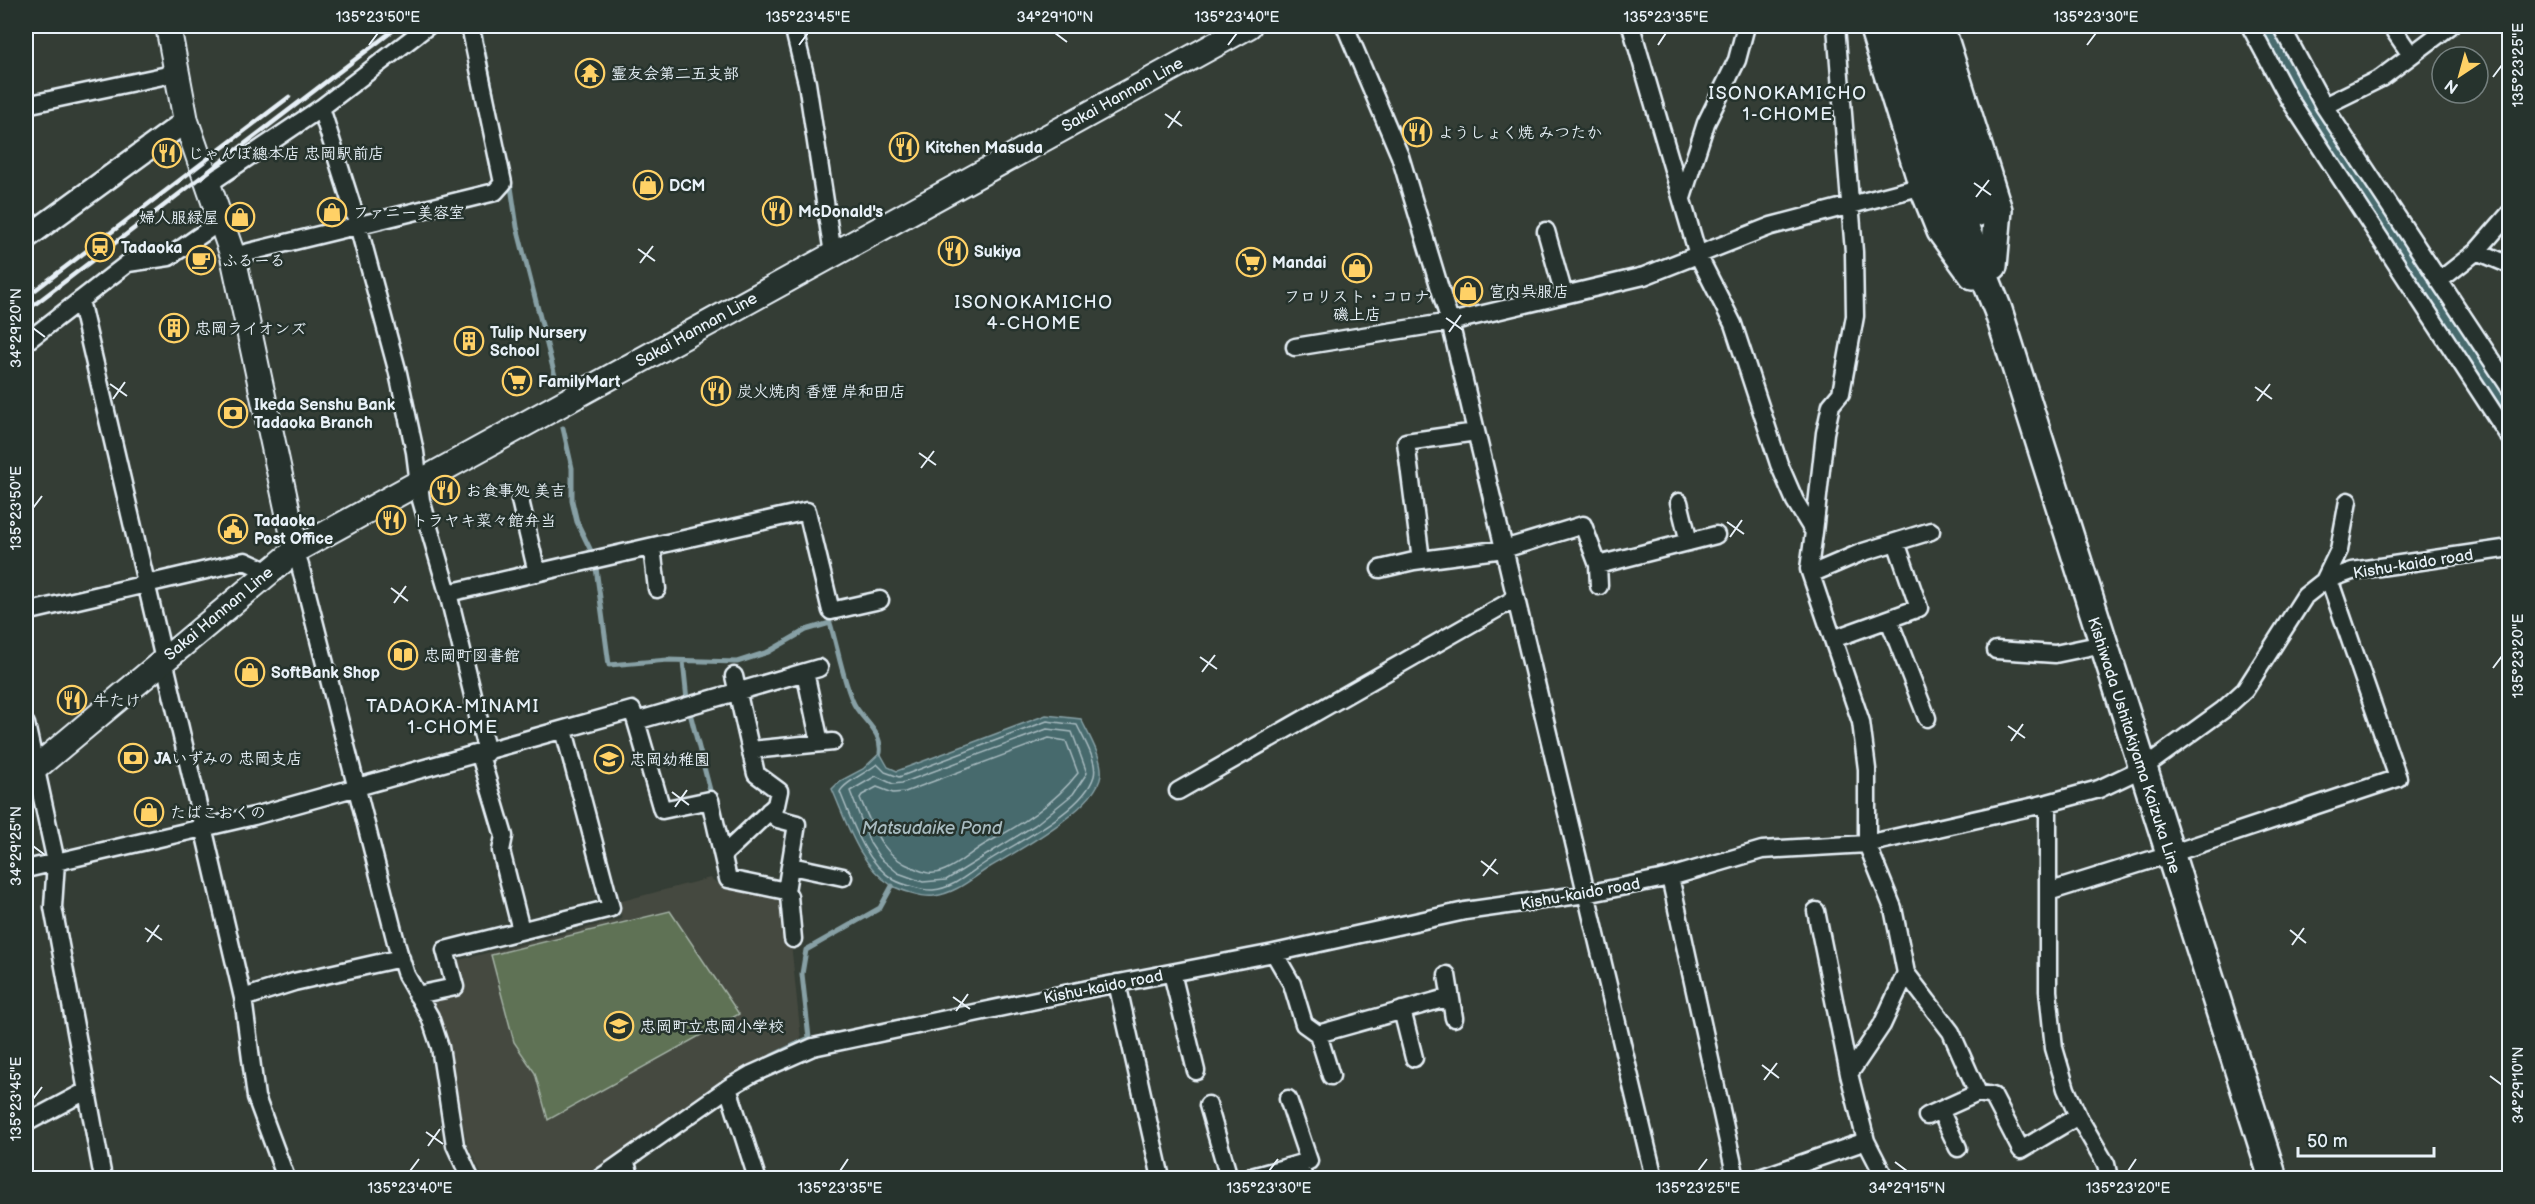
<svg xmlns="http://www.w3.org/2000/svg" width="2535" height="1204" viewBox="0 0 2535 1204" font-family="'Balsamiq Sans','Klee One',sans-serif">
<rect width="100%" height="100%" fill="#343d35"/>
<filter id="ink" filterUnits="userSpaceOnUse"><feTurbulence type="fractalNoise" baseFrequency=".0167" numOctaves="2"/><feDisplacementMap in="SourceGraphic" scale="12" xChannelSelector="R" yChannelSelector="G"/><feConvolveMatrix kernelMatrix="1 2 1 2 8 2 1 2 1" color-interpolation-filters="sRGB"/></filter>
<g filter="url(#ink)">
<!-- built -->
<path fill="#45493f" d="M710 878 720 885 786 895 801 1039 721 1080 585 1178H484L467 1145 455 1082 431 999 463 993 455 961 622 919 618 902Z"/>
<!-- green -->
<path fill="#5f7255" stroke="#a4b2a6" stroke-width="1.5" d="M670 911 739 1014 548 1120 535 1073 514 1042 491 955Z"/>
<!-- water -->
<path fill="#476a6d" stroke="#87a0a5" stroke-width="1.5" d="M1046 715 1081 719C1088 734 1103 758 1101 775 1097 808 1017 851 990 867 972 878 957 893 934 896 924 898 899 890 891 885 858 863 847 823 832 789L840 781 863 769 880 753 888 767 897 771Z"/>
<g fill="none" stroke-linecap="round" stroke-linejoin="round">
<!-- shore -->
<path stroke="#a8bbc0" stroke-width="1.5" d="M1047 721 1077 725C1083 738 1098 762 1094 776 1084 811 1013 844 985 863 968 874 954 888 933 890 925 891 901 884 894 880 864 861 853 823 840 792 843 783 868 772 877 764L885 772 899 777Z
M1047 729 1072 732 1087 773 1073 794 1035 825 946 880 923 882 898 873 880 858 870 843 850 791 876 776 893 784 902 783Z
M1049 738 1066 741 1078 773C1054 804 1021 825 987 843 972 851 960 864 945 870 933 876 925 873 914 868 882 857 873 828 860 798L862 795 877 787 893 793 905 792Z"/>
<!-- stream -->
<path stroke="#87a0a5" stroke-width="5" d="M479 26 492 92
M510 180 517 227 556 380
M563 428 572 468V501L577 522 593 555
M596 568 609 665 668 660 737 662 768 652 806 630 830 623C837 645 844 685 854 704 863 721 883 732 880 753
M683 661 687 700
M690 713 712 798
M772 1056 809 1038 802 974 806 950 880 908 892 886"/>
<!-- river -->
<path stroke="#476a6d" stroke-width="33" d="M2263 26 2305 102 2510 410"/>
<!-- minor casing -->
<g stroke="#e8f1f8" stroke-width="21">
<path id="minor" d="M793 26 807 83 833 254
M1345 26 1400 156 1450 322 1654 1178
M1631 26 1698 255 1733 324 1779 464 1795 501 1814 532 1809 569 1861 722 1867 769V844L1893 908 1906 973 1882 1025 1849 1074 1866 1141 1885 1178
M2250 26 2289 99 2510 438
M2281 26 2324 106 2510 388
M2391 26 2411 55
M26 105 177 73
M2324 106 2381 78 2450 26
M321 108 358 225 398 373 415 452 421 500 448 593 487 753
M207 185 321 108 428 26
M1682 198 1706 123 1737 60 1746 26
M1546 231 1564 295
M2477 251 2510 265
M233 256 495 192 503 183 470 26
M2439 281 2477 251 2510 213
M80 300 243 998 256 1097 286 1178
M26 342 128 263 169 257 221 221
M1295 347 1450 322 1644 276 1771 226 1923 186
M520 500 537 573
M1679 502 1689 542
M1814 532 1825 433 1831 405 1841 393 1855 316 1854 252 1836 26
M652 547 657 589
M296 550 398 950 406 975 430 1017 440 1047 455 1145 470 1178
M1421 560 1406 442 1476 432
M1598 565 1599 586
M1380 569 1414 561 1504 549 1583 525 1598 565 1716 535
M1811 574 1860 553 1931 531
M2324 581 2339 550 2348 501
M448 593 807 511 831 611 880 600
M26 612 245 561 267 571
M1889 620 1927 718
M1833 639 1919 608 1896 542
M1996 650 2055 654 2103 644
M805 672 820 743
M636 721 662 810 710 800 728 879 786 891 797 824 778 819 769 811
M26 724 56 862 53 907 103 1178
M751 750 833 742
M480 755 504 836 501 851 521 930
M1178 791 1516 598
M2048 803V991L2054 1048 2066 1089 2078 1116 2106 1164 2109 1178
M724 854 776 805 779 791 756 774 734 676
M791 866 843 877
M26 869 254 816 632 710 636 721 819 668
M1670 877 1736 1178
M786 891 789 896 793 939
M2048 892 2170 854 2398 778 2329 579
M1816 911 1849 1074
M1274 953 1292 984 1304 1024 1318 1034 1450 997
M1172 973 1196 1071
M1906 973 1951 1032 1978 1093
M1447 975 1454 1018
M1117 983 1161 1178
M417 995 455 987 445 950 611 908 564 730
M243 998 294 982 401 958
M1402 1010 1414 1058
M1318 1034 1331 1076
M728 1088 757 1178
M1288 1099 1309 1161 1299 1164
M1208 1105 1229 1178
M1940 1110 1958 1148
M1927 1116 1978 1093 1993 1096 2021 1150 2078 1116
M26 1123 86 1091
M625 1161 631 1178
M600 1178 728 1088 752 1074 813 1047 1093 988 1274 953 1465 911 1586 894 1670 877 1762 850 1867 844 2048 803 2099 789 2143 768 2223 710 2245 690 2305 596 2324 581 2352 571 2510 548
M1248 1178 1299 1164 1304 1178
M1760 1178 1866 1141"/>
</g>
<!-- tertiary casing -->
<g stroke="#e8f1f8" stroke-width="26">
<path id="tertiary" d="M26 238 186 121"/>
</g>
<!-- secondary casing -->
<g stroke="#e8f1f8" stroke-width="28">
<path id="secondary" d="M168 26 186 121 233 256 296 550
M26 776 296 550 1249 26"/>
</g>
<!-- primary casing -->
<g stroke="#e8f1f8" stroke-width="32">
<path id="primary" d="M1873 26 1923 186 1941 231 1973 275
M1896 26 1939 163 1998 310 2273 1178
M1917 26 1976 213
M1940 26 1998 210 1993 266"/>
</g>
<!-- minor -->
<use href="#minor" stroke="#26332d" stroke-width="16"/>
<!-- tertiary -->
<use href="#tertiary" stroke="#26332d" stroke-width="21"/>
<!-- secondary -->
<use href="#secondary" stroke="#26332d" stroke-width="24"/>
<!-- primary -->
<use href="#primary" stroke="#26332d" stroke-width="27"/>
<!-- rail -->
<path stroke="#e8f1f8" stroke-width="4.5" d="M26 297 289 97
M26 311 399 26"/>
</g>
</g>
<!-- ticks -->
<path fill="none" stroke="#e8f1f8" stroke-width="2" d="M1055 33 1067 42M369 45 378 33M799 45 808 33M1228 45 1237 33M1658 45 1666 33M2087 45 2096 33M2493 77 2502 65M1165 114 1182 126M1168 128 1180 111M1974 183 1991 195M1976 197 1989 180M638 249 655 261M640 263 653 246M1446 318 1463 330M33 328 45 337M1449 332 1461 315M110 384 127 396M2255 387 2272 399M113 399 125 382M2257 401 2270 384M919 453 936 465M921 468 934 451M33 508 42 496M1727 522 1744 534M1730 537 1742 520M391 588 408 601M394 603 406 586M1200 657 1217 669M2493 668 2502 656M1202 672 1215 655M2008 726 2025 738M2011 741 2023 724M672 792 689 805M675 807 687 790M33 846 45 855M1481 861 1498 874M1483 876 1496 859M145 928 162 940M2290 930 2306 943M147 942 159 925M2292 945 2304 928M953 997 970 1009M956 1011 968 994M1762 1065 1779 1078M2490 1076 2502 1085M1764 1080 1777 1063M33 1099 42 1087M426 1132 443 1144M428 1146 440 1129M1895 1162 1907 1171M410 1171 419 1159M840 1171 848 1159M1269 1171 1278 1159M1698 1171 1707 1159M2128 1171 2136 1159"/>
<!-- icons -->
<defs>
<g id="temple-ring" transform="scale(1.5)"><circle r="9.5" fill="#26332d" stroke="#ffd166" stroke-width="1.5"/><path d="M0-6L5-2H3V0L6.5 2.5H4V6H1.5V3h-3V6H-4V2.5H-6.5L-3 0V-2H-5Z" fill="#ffd166"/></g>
<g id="restaurant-ring" transform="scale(1.5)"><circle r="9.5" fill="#26332d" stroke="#ffd166" stroke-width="1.5"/><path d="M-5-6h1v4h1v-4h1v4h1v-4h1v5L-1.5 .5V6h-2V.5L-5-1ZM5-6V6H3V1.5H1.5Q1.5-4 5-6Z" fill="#ffd166"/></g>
<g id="shop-ring" transform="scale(1.5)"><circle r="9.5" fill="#26332d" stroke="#ffd166" stroke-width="1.5"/><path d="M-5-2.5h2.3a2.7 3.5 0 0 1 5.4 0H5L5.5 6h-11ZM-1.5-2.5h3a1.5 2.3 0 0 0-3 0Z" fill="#ffd166"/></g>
<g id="station-ring" transform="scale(1.5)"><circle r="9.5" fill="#26332d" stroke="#ffd166" stroke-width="1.5"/><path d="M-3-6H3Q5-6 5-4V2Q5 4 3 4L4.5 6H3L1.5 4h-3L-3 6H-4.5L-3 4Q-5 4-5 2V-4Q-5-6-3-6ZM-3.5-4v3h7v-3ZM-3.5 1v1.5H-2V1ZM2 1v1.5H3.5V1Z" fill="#ffd166"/></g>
<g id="cafe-ring" transform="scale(1.5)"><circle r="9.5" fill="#26332d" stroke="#ffd166" stroke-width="1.5"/><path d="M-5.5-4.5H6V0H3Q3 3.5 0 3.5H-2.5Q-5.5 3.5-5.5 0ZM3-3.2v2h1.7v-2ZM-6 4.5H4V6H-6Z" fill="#ffd166"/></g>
<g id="supermarket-ring" transform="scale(1.5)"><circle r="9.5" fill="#26332d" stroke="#ffd166" stroke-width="1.5"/><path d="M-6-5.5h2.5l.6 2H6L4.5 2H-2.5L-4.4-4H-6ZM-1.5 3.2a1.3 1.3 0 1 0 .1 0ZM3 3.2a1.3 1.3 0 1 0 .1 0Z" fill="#ffd166"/></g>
<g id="building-ring" transform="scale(1.5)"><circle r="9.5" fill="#26332d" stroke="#ffd166" stroke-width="1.5"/><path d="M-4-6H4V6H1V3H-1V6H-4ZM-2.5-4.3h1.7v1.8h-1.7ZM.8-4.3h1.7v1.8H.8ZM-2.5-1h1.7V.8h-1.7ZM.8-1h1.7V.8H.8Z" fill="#ffd166"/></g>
<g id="bank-ring" transform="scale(1.5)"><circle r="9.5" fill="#26332d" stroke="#ffd166" stroke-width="1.5"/><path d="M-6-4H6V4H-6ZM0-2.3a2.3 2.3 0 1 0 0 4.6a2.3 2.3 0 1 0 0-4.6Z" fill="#ffd166"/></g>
<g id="civic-ring" transform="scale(1.5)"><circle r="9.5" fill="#26332d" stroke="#ffd166" stroke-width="1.5"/><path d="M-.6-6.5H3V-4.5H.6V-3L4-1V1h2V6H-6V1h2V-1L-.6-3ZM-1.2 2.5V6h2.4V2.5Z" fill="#ffd166"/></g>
<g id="library-ring" transform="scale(1.5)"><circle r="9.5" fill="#26332d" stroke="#ffd166" stroke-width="1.5"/><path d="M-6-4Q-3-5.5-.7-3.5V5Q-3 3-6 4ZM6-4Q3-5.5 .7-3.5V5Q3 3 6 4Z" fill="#ffd166"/></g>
<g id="school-ring" transform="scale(1.5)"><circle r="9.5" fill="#26332d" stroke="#ffd166" stroke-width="1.5"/><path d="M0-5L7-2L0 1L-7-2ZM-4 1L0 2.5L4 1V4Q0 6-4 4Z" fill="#ffd166"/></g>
</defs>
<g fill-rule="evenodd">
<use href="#temple-ring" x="590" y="73"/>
<use href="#restaurant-ring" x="1417" y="132"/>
<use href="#restaurant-ring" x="904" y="147"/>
<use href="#restaurant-ring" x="167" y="153"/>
<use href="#shop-ring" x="648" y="185"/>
<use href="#restaurant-ring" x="777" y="211"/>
<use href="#shop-ring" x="332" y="212"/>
<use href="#shop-ring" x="240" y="217"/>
<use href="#station-ring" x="100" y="247"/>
<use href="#restaurant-ring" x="953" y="251"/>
<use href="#cafe-ring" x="201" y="260"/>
<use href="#supermarket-ring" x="1251" y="262"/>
<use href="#shop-ring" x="1357" y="268"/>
<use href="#shop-ring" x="1468" y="291"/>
<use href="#building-ring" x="174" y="328"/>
<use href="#building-ring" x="469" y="341"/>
<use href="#supermarket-ring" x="517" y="381"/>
<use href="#restaurant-ring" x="716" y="391"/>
<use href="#bank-ring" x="233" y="413"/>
<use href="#restaurant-ring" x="445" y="490"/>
<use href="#restaurant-ring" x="391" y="520"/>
<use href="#civic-ring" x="233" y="529"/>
<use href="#library-ring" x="403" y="655"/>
<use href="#shop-ring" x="250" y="672"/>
<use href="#restaurant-ring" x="72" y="700"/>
<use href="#bank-ring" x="133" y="758"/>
<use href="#school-ring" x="609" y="759"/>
<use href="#shop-ring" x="149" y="812"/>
<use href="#school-ring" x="619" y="1026"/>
</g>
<g text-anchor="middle" stroke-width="5" stroke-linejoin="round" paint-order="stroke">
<!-- poi labels -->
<g font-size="16" font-weight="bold" fill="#e8f1f8" stroke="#26332d" text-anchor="start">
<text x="611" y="79">霊友会第二五支部</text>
<text x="1438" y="138">ようしょく焼 みつたか</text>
<text x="925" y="153">Kitchen Masuda</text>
<text x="188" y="159">じゃんぼ總本店 忠岡駅前店</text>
<text x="669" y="191">DCM</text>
<text x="798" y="217">McDonald's</text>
<text x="353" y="218">ファニー美容室</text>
<text x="219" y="223" text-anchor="end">婦人服緑屋</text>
<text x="121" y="253">Tadaoka</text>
<text x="974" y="257">Sukiya</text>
<text x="222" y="266">ふるーる</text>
<text x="1272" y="268">Mandai</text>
<text x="1489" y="297">宮内呉服店</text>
<text x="1357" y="302" text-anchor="middle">フロリスト・コロナ<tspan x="1357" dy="18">磯上店</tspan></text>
<text x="195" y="334">忠岡ライオンズ</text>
<text x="490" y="338">Tulip Nursery<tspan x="490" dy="18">School</tspan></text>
<text x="538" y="387">FamilyMart</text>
<text x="737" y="397">炭火焼肉 香煙 岸和田店</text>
<text x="254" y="410">Ikeda Senshu Bank<tspan x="254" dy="18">Tadaoka Branch</tspan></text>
<text x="466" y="496">お食事処 美吉</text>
<text x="254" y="526">Tadaoka<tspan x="254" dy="18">Post Office</tspan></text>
<text x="412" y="526">トラヤキ菜々館弁当</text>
<text x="424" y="661">忠岡町図書館</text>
<text x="271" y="678">SoftBank Shop</text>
<text x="93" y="706">牛たけ</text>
<text x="154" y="764">JAいずみの 忠岡支店</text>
<text x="630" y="765">忠岡幼稚園</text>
<text x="170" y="818">たばこおくの</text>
<text x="640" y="1032">忠岡町立忠岡小学校</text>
</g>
<!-- street labels -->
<g font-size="16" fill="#e8f1f8" stroke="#26332d">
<text transform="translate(1122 94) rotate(-29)" y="6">Sakai Hannan Line</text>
<text transform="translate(696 329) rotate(-29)" y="6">Sakai Hannan Line</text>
<text transform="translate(2413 563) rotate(-9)" y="6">Kishu-kaido road</text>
<text transform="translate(218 613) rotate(-40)" y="6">Sakai Hannan Line</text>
<text transform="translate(2135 745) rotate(72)" y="6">Kishiwada Ushitakiyama Kaizuka Line</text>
<text transform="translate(1580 893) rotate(-10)" y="6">Kishu-kaido road</text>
<text transform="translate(1103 986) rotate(-11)" y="6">Kishu-kaido road</text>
</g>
<!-- neighbourhood labels -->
<g font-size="18" letter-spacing="1.5" fill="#e8f1f8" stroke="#26332d">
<text x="1788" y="99">ISONOKAMICHO<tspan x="1788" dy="21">1-CHOME</tspan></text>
<text x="1034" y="308">ISONOKAMICHO<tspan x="1034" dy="21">4-CHOME</tspan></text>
<text x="453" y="712">TADAOKA-MINAMI<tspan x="453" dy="21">1-CHOME</tspan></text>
</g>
<!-- water labels -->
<g font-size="18" font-style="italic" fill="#a8bbc0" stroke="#26332d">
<text x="932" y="834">Matsudaike Pond</text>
</g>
</g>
<!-- margin -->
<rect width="2535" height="1204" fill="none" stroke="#26332d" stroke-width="66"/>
<!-- north arrow -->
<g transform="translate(2460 75) rotate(216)"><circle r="28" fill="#26332d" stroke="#747f7e" stroke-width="1.5"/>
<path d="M0-4.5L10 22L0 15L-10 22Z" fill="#ffd166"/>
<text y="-9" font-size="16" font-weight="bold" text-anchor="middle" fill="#e8f1f8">N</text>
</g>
<!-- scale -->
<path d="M2298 1147v9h136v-9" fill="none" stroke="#e8f1f8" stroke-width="3"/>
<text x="2307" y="1147" font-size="18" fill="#e8f1f8" stroke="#26332d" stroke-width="4.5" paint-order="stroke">50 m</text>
<rect x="33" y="33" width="2469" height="1138" fill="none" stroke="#e8f1f8" stroke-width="2"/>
<g font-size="15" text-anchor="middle" fill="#e8f1f8">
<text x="378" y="22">135°23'50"E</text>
<text x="808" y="22">135°23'45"E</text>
<text x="1055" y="22">34°29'10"N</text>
<text x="1237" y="22">135°23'40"E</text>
<text x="1666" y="22">135°23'35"E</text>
<text x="2096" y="22">135°23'30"E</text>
<text transform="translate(2518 65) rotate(-90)" y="5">135°23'25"E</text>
<text transform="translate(16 328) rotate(-90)" y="5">34°29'20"N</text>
<text transform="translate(16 508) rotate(-90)" y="5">135°23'50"E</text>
<text transform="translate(2518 656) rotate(-90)" y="5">135°23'20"E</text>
<text transform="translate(16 846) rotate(-90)" y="5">34°29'25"N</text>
<text transform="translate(2518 1085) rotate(-90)" y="5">34°29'10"N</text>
<text transform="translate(16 1099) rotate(-90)" y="5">135°23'45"E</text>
<text x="410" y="1193">135°23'40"E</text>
<text x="840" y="1193">135°23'35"E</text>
<text x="1269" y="1193">135°23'30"E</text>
<text x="1698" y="1193">135°23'25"E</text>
<text x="1907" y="1193">34°29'15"N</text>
<text x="2128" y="1193">135°23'20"E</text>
</g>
</svg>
